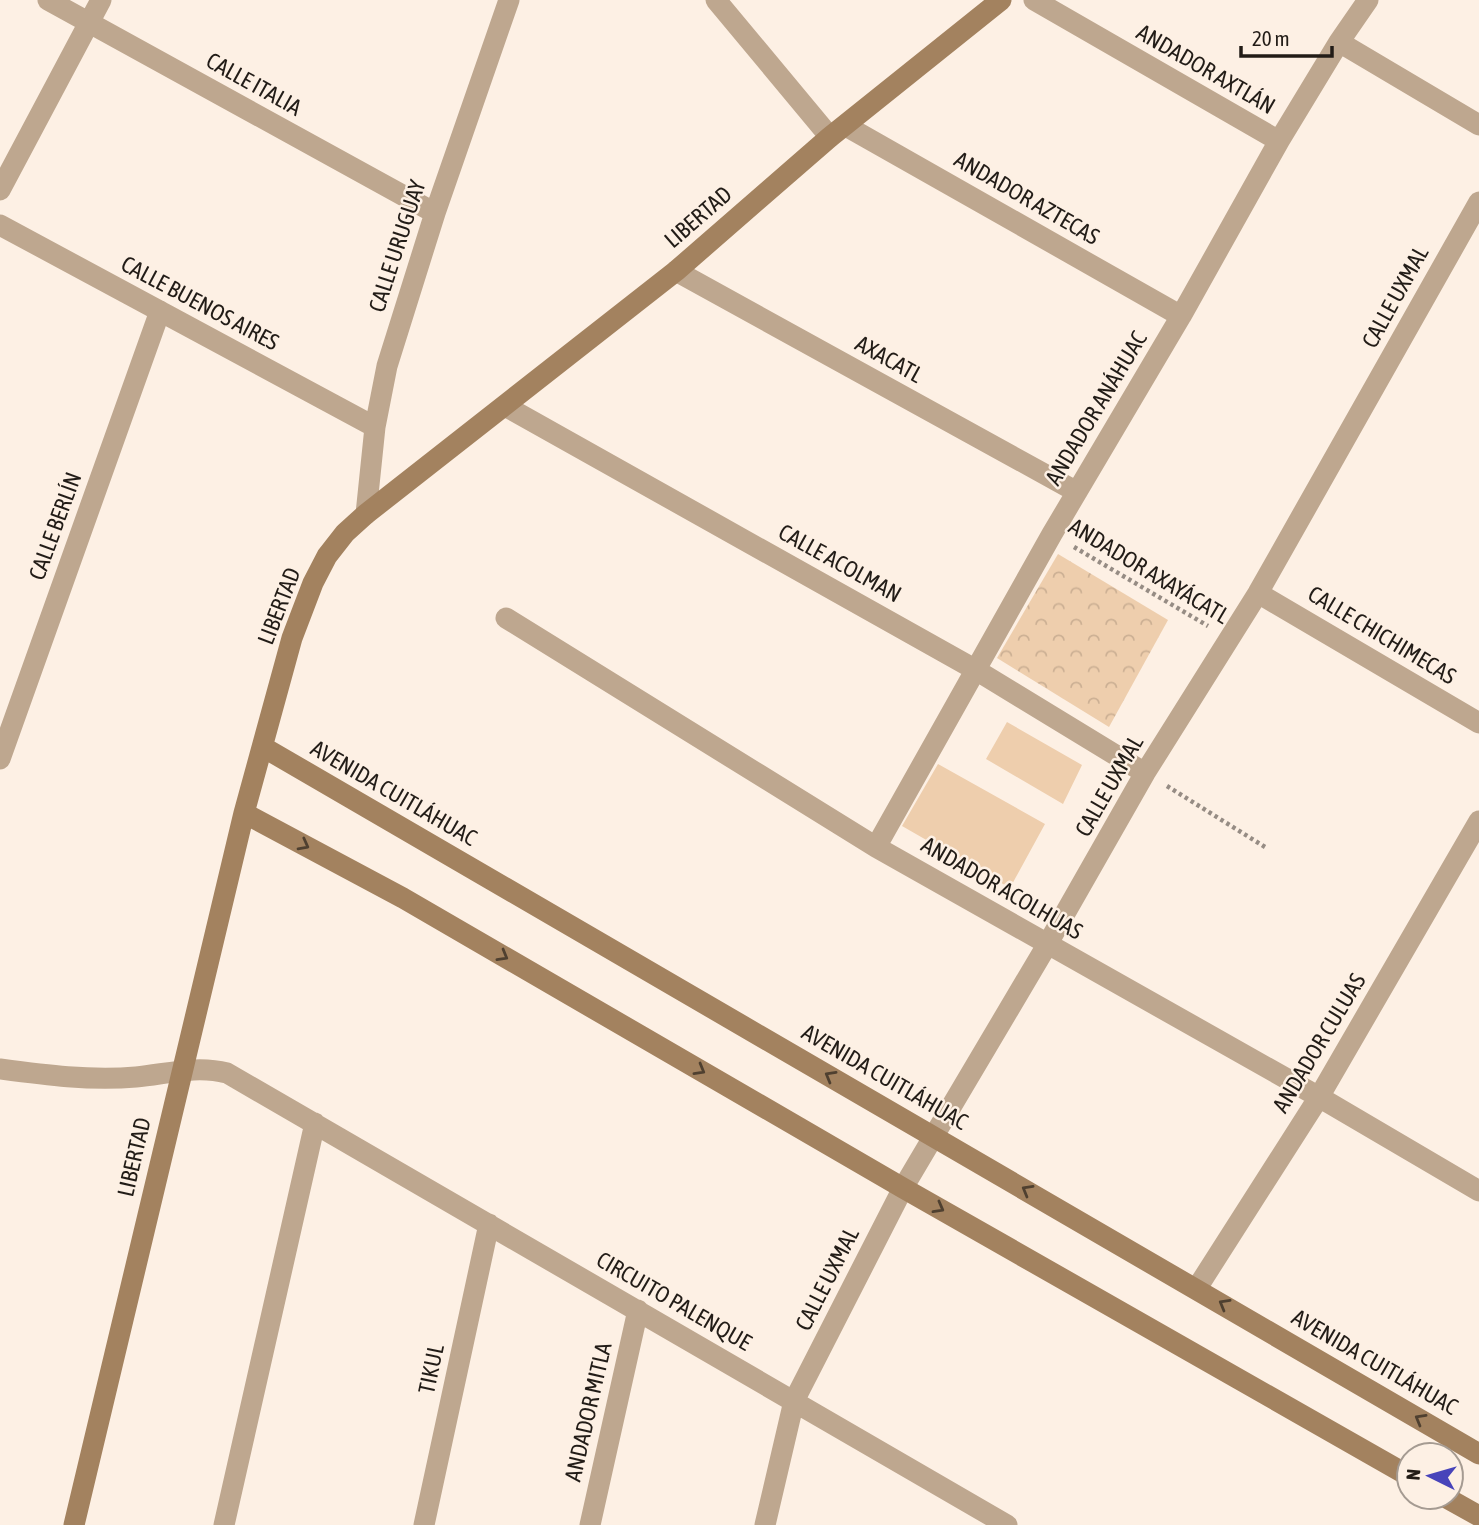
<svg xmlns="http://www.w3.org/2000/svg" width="1479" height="1525" viewBox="0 0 1479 1525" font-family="'Asap Condensed',sans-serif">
<defs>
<pattern id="forest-crowns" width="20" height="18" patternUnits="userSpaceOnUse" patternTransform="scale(1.75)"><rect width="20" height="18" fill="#eecead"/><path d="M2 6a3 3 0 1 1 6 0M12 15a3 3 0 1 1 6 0" fill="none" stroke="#ccb094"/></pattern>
</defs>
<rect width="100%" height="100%" fill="#fdf0e4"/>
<!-- forest -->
<path fill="url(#forest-crowns)" d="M1058 554 1168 620 1109 727 997 658Z"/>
<!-- garden -->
<path fill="#eecead" d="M1007 722 1082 765 1063 804 986 759Z
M938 764 1045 824 1010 888 902 826Z"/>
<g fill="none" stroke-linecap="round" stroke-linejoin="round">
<!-- path -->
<path stroke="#968c84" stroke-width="4.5" stroke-dasharray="3.5 3.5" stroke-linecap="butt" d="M1074 547 1208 626
M1167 786 1265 847"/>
<!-- street -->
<path stroke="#bea78f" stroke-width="21" d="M48 0 435 213
M716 0 830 137
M1034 0 1279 141
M1339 42 1479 125
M846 126 1181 316
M0 190 101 0
M0 225 375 427
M676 271 1077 492
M505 406 976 670 1145 773
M366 514 375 427 387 366 435 213 509 0
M1258 593 1479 723
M506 618 876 847 1319 1097 1479 1191
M0 759 160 311
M876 847 1052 534 1181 316 1279 141 1339 42 1368 0
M0 1069C45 1075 90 1081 136 1077 167 1074 196 1065 227 1073L1007 1525
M1197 1288 1319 1097 1479 821
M224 1525 315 1123
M424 1525 489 1224
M590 1525 638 1310
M765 1525 794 1401 903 1188 1047 945 1145 773 1258 593 1479 202"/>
<!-- secondary -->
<path stroke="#a3825f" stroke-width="21" d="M263 747 1479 1454
M244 813 403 898 903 1188 1409 1476
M1445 1497 1479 1516
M74 1525 244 813 292 638 313 583 327 556 345 533 366 514 676 271 830 137 1001 0"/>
</g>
<!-- one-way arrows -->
<defs><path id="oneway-chevron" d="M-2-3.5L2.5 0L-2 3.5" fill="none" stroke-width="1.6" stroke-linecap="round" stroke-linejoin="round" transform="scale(1.75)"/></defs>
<g stroke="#4f4030">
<use href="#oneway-chevron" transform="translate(304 845) rotate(28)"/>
<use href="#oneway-chevron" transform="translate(503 956) rotate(30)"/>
<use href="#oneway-chevron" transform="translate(700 1070) rotate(30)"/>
<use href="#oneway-chevron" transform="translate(830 1076) rotate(-150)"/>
<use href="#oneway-chevron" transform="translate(1027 1190) rotate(-150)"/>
<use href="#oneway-chevron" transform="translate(939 1208) rotate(29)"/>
<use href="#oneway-chevron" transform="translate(1224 1304) rotate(-150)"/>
<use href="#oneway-chevron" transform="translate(1420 1419) rotate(-150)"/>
</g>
<g text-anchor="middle" stroke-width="5" stroke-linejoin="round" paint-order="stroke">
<!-- street labels -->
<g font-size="23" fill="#221c17" stroke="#fdf0e4">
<text transform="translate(1206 69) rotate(30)" y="8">ANDADOR AXTLÁN</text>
<text transform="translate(254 84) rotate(29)" y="8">CALLE ITALIA</text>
<text transform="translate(1027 198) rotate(30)" y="8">ANDADOR AZTECAS</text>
<text transform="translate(698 217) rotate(-41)" y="8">LIBERTAD</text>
<text transform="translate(397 246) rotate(-72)" y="8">CALLE URUGUAY</text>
<text transform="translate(1395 297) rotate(-61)" y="8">CALLE UXMAL</text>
<text transform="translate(200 303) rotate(28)" y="8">CALLE BUENOS AIRES</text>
<text transform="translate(889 359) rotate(29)" y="8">AXACATL</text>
<text transform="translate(1096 408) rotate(-59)" y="8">ANDADOR ANÁHUAC</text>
<text transform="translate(55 526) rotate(-70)" y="8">CALLE BERLÍN</text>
<text transform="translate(840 563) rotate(29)" y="8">CALLE ACOLMAN</text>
<text transform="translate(1149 571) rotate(31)" y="8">ANDADOR AXAYÁCATL</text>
<text transform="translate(279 606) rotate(-69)" y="8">LIBERTAD</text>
<text transform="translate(1382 635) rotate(31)" y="8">CALLE CHICHIMECAS</text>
<text transform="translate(1109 786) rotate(-60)" y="8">CALLE UXMAL</text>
<text transform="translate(394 793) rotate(30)" y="8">AVENIDA CUITLÁHUAC</text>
<text transform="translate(1002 888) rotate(30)" y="8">ANDADOR ACOLHUAS</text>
<text transform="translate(1319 1043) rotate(-59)" y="8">ANDADOR CULUAS</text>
<text transform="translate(885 1077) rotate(30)" y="8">AVENIDA CUITLÁHUAC</text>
<text transform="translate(134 1157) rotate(-77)" y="8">LIBERTAD</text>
<text transform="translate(827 1279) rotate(-63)" y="8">CALLE UXMAL</text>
<text transform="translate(674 1301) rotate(30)" y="8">CIRCUITO PALENQUE</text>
<text transform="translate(1375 1362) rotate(30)" y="8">AVENIDA CUITLÁHUAC</text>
<text transform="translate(431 1369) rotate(-78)" y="8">TIKUL</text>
<text transform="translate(588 1412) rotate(-77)" y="8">ANDADOR MITLA</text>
</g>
</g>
<!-- north arrow -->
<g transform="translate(1430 1476) rotate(275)"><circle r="33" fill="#fdf0e4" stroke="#a59b92" stroke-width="2"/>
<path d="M0-5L12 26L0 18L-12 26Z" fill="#4844ba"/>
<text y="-10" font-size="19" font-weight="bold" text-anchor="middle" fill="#221c17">N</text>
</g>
<!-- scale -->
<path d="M1241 46v10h91v-10" fill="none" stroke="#221c17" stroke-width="3.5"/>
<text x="1252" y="46" font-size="21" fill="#221c17" stroke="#fdf0e4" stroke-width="5" paint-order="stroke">20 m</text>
</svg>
